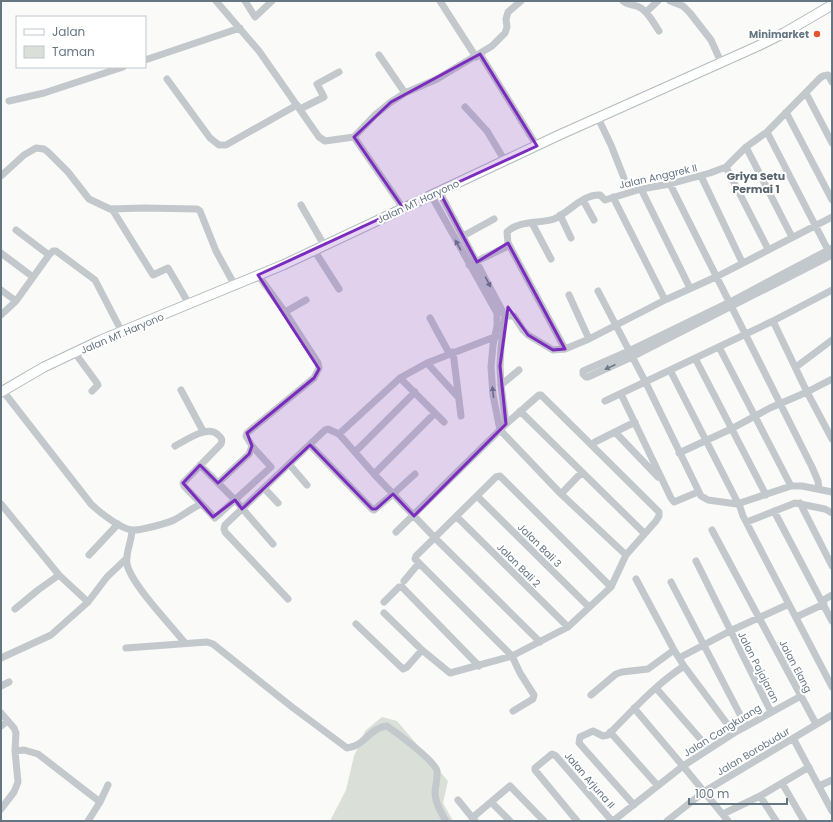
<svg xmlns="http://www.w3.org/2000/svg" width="833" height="822" viewBox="0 0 833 822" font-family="Poppins,sans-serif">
<rect width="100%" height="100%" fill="#fafaf8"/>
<!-- green -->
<path fill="#dadfd7" d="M382 717 397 721 448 781 443 803 453 821H330L346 790 354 756 365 731Z"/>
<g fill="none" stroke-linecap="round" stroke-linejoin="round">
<!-- secondary casing -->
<g stroke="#b3babf" stroke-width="11">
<path id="secondary" d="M1 392 44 367 101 340 283 265 557 136 758 46 784 33 832 5"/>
</g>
<!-- minor -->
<path stroke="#c3c8cc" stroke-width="7" d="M216 1 259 51 319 137 325 141 354 137 375 115 391 102 405 93 437 79 492 46 505 33 507 27 506 19 508 12 521 1
M245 1 255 17 272 1
M440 1 476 57
M623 1C628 6 635 4 641 8 649 13 654 24 659 31
M670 1 683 6 690 13 711 40 721 62
M646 12 658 1
M480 54 537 146
M379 55 405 93
M145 60 240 28
M167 79 210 138 219 145H226L297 105
M806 93 832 143
M9 101 44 93 123 67
M465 107 487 131 505 161
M300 109 324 97 317 84 339 72
M786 112 832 200
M598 118 611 145 624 178
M767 132 829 252
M354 137 403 208
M746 147 792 237
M726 167 768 249
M1 176 24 155 36 148 44 149 48 152 68 172 89 199 110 209 144 208 197 209 200 211 216 251 234 284
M701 176 742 262
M670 184 812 467 818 481 819 489
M641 189 690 288
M439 191 505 316 501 348 500 366 501 385 506 424
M431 195 497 313V326L493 345 491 367 493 395 500 430 561 494 626 555
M613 197 665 300
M583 200 594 220
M301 205 324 245
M112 209 153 275 168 268 189 304
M560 215 571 238
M532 223 551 259
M16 230 49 255
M463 236 494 219
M508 243 565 349
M832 248 730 302 629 351 583 371V374L586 377H588L632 357 832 255
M314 250 339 289
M1 253 33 277
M469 265 506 247 508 243 507 232C519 220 539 224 554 219 569 213 582 194 600 195L605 200 641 189 670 184 710 173 726 167 746 147 767 132 820 78 823 76 828 75 832 82
M1 290 16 301
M598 291 646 383 701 496 708 500 737 504 791 486H802L832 492
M569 295 589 339
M285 312 306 300
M1 315 16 301 49 255 53 251H56L95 280 122 332
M505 316H514L523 330 528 335 553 350 565 349 589 339 665 300 718 276 832 217
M430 318 449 353
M773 321 807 392 832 439
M719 347 791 486
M453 352 461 416
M75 353 97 383 98 385 92 391
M695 358 766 495
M427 363 459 398
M796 367 832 340
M670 370 740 507 743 516 832 687
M400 378 444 422
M501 385 519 370
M181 390 203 431
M3 391 91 504C99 512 121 529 132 530 139 531 168 523 174 520 183 515 191 509 201 504
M621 394 671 498 674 502 698 492
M605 401 773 321 832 290
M520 411 644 533
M615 432 658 477
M339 434 400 378 427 363 497 336
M595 442 635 422
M310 445 372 509 374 510 393 494 415 474
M175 446C185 441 207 425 217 434 221 437 223 439 221 444L183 483 184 486 215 518 271 467 252 446
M355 452 415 392
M679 453 731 429 770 408 807 392 832 379
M289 464 307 485
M200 465 235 500 273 544
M374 474 435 413
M218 483 249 454 252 446 246 436 247 433 314 378 319 368 318 363 285 312 258 275
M264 488 278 503
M561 494 582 472
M477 496 589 607
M800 503 832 566
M1 504 59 575 88 602
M774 511 832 621
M457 517 568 627
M747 522 795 503 825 509 832 513
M132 530C132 541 125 553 127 564 131 584 171 625 185 643
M712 530 816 724
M89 555 118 524
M696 561 771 712
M636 579 674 650 684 666 734 733
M404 581 419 563
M671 582 746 726
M288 599 225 532 224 529 225 525 325 430 328 429 339 434 374 474 435 538 540 642
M822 601 832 595
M384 602 399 587H402L479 666
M15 609 38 590 59 575
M384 613 422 650 450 673 512 656 568 627 611 587 626 555 656 521 659 516V512L541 395H539L506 424 396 532
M796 617 824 604
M356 624 403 669 407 667 422 650
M126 648 207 642 213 644 292 707 347 748C364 747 370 727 387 726 397 733 435 761 437 771 438 779 435 785 435 793 435 803 441 812 446 821
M1 658 51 635 88 602 107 577 127 558
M679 658 730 631 789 604
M1 686 9 682
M656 688 709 749
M591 695 616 674 622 672 648 669 674 650
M634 708 683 766 728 821
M513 711 533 699 534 695 520 673 512 656 415 559 416 556 496 477 500 476 611 587
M1 713 14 728 16 733 15 751 18 782 14 792 1 809
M1 726 7 721
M610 732 658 786
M793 738 832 811
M15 751 24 750 38 754 100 802
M782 783 804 821
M819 786 832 780
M760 796 776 821
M458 800 475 821
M491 802 510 821
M634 805 579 743 580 737 593 731 603 736 608 735C632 711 655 685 684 666
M723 814 760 796 809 767
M472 818 510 786 544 821
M88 821 100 802 108 785
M577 821 535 770V768L552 754 556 756 612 821
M613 821 683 766 734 733 801 696
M667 821 705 791 832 715"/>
<!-- secondary -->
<use href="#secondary" stroke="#fff" stroke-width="9"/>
</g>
<!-- one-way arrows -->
<defs><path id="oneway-solid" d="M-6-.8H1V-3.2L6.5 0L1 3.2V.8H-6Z"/></defs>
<g fill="#6a7a87">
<use href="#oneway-solid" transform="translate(458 245) rotate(-119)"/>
<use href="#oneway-solid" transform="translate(488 282) rotate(62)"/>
<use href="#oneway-solid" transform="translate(610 367) rotate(156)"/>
<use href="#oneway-solid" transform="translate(493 392) rotate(-96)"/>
</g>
<!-- marked area -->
<path fill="#7b2cbf" fill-opacity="0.2" stroke="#7b2cbf" stroke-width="3" stroke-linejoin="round" d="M480 54 537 146 439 191 477 262 508 243 565 349 553 350 528 335 508 307 500 366 506 424 414 516 393 494 376 509H372L310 445 242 509 235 500 213 517 183 483 200 465 218 483 249 454 252 446 247 433 314 378 319 369 258 275 403 208 354 137 391 102Z"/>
<!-- markers -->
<circle fill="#e4572e" stroke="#fff" stroke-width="1.5" cx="817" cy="34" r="4"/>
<g text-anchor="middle" stroke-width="4" stroke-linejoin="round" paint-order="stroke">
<!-- poi labels -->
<g font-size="10" font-weight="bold" fill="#657683" stroke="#fff" text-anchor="end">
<text x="809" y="38">Minimarket</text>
</g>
<!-- street labels -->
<g font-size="10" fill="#657683" stroke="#fff">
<text transform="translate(658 176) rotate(-13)" y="4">Jalan Anggrek II</text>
<text transform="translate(418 201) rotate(-25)" y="4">Jalan MT Haryono</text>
<text transform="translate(122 333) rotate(-23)" y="4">Jalan MT Haryono</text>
<text transform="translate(540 545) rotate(45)" y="4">Jalan Bali 3</text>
<text transform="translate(519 565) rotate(45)" y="4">Jalan Bali 2</text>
<text transform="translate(796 666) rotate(62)" y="4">Jalan Elang</text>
<text transform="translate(759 667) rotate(63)" y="4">Jalan Pajajaran</text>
<text transform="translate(722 730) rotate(-32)" y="4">Jalan Cangkuang</text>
<text transform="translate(753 751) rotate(-31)" y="4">Jalan Borobudur</text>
<text transform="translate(590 780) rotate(49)" y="4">Jalan Arjuna II</text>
</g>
<!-- neighbourhood labels -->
<g font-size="11" font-weight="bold" fill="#57646e" stroke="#fff">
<text x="756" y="180">Griya Setu<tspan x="756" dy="13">Permai 1</tspan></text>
</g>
</g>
<!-- border -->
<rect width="833" height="822" fill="none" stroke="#657683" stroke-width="4"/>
<!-- legend -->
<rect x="16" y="16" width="130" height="52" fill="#ffffff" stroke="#c1c8cd"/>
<rect x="24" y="29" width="20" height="6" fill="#ffffff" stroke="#c1c8cd"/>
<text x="52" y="36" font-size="12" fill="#657683">Jalan</text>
<rect x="24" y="46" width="20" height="12" fill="#dadfd7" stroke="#c1c8cd"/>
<text x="52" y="56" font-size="12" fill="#657683">Taman</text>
<!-- scale -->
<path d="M689 798v6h98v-6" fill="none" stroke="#657683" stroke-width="2"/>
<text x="695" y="798" font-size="12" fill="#657683" stroke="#ffffff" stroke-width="3" paint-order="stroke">100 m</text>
</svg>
